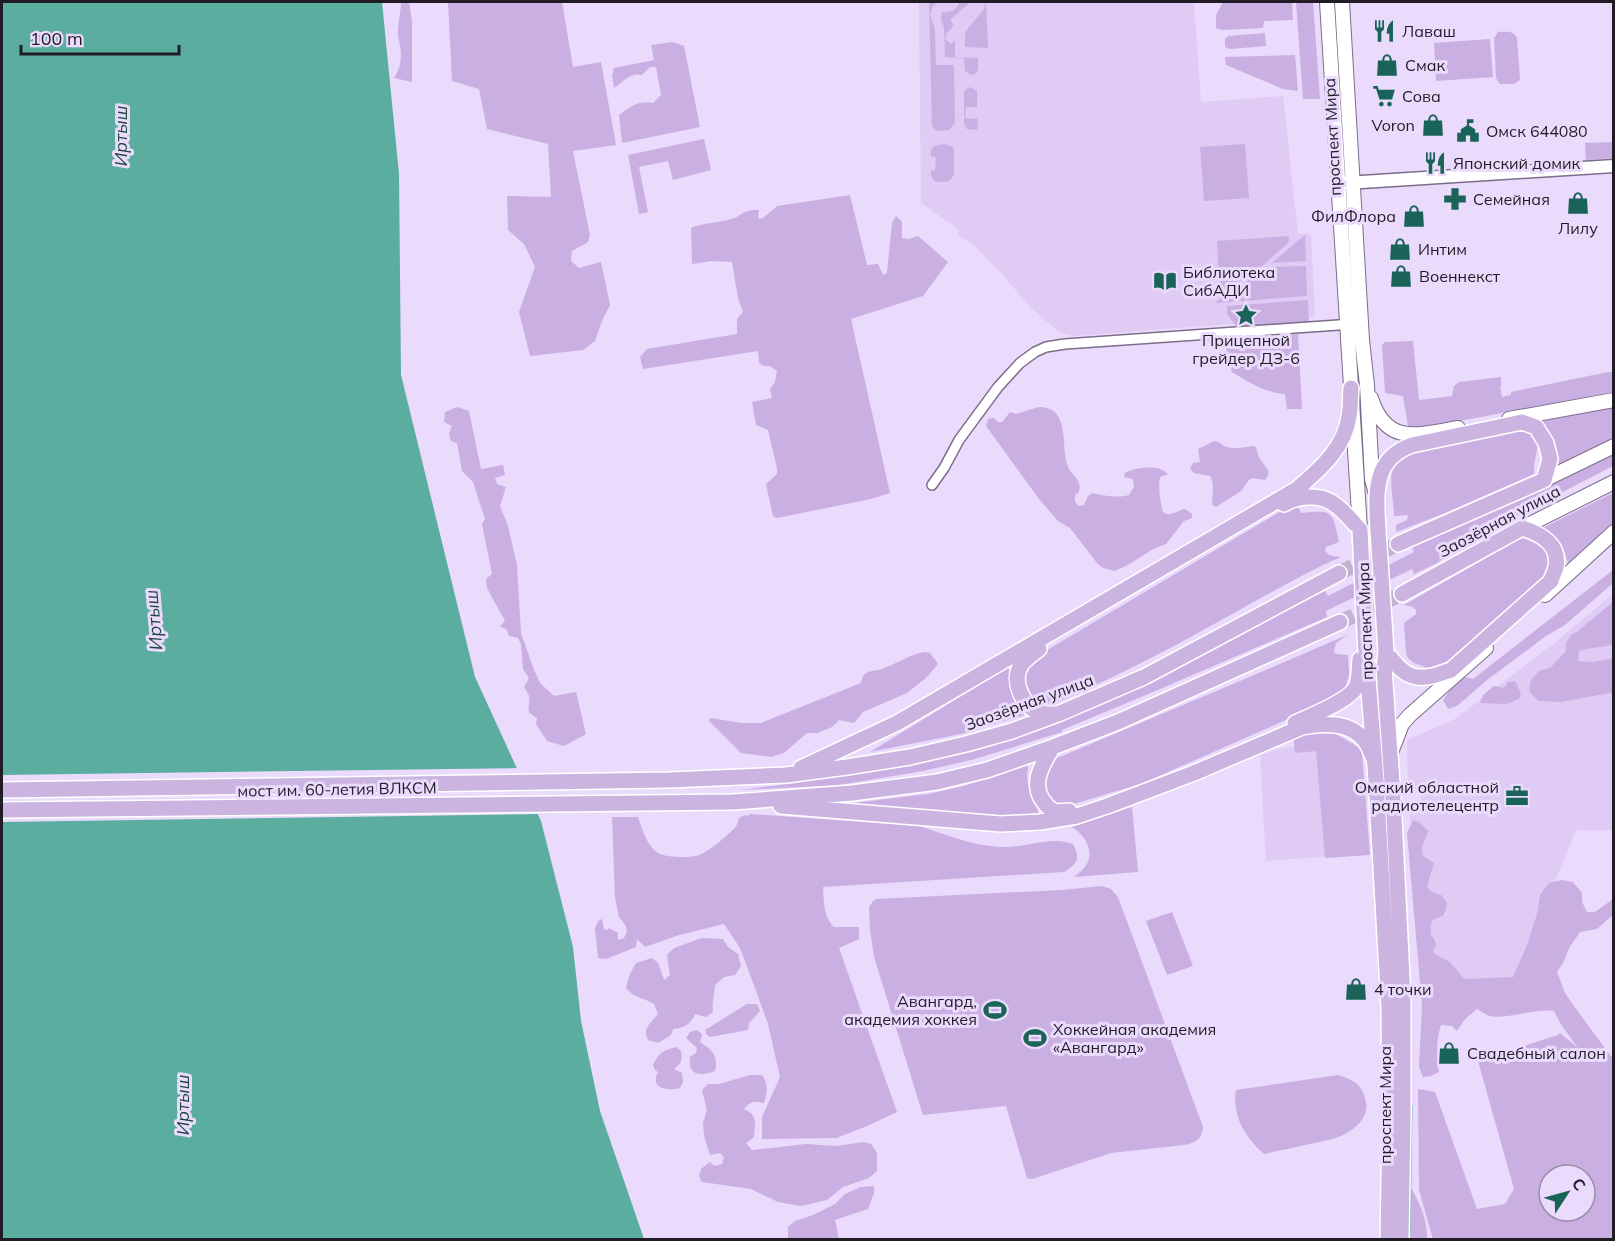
<svg xmlns="http://www.w3.org/2000/svg" width="1615" height="1241" viewBox="0 0 1615 1241" font-family="Mulish,sans-serif">
<rect width="100%" height="100%" fill="#eadafb"/>
<!-- built -->
<path fill="#dfcbf3" d="M919 2H1194L1201 102 1283 96 1298 234H1311L1315 316 1308 318 1075 336 1060 333 1030 307 1002 274 976 247 958 235 959 230 921 203Z
M1613 594V831L1576 830 1509 991 1422 996 1409 804 1422 803 1420 789H1413L1412 782H1408L1407 740 1455 719 1552 645Z
M1334 739 1359 854 1266 861 1260 755 1278 749Z"/>
<!-- green -->
<path fill="#c9afe2" fill-rule="evenodd" d="M401 2H409L412 21V82L394 78C401 68 402 57 400 45 399 40 397 35 398 31 398 21 401 12 401 2Z
M448 2H562L573 67 601 62 616 145 573 151 590 235 588 242 572 251 571 261 579 268 601 262 610 305 602 321 595 341 583 350 530 356 519 312 535 267 524 244 508 230 507 196 551 197 548 144 487 129 479 89 452 81Z
M929 2H937L933 6 930 14 935 30 936 65H954L955 123 949 130 936 131 932 126Z
M960 2H970L950 20 954 25 946 34 945 39 951 44 955 40V57L978 58V70L975 74 971 75 965 71 964 58 945 57 944 27 941 20 942 12C952 12 955 11 960 2Z
M986 2 988 48 965 47V35L966 31 984 9Z
M1223 2H1292L1293 20 1264 21 1263 28 1222 30 1216 28V15Z
M1296 2H1313L1320 99H1303Z
M1498 32C1506 32 1513 30 1517 38L1520 80 1514 84H1500L1496 78 1494 38Z
M1265 33 1266 46 1230 49 1225 47V39L1228 36Z
M1490 39 1493 77 1436 81 1434 43Z
M673 42 684 46 700 127 622 143 619 115C631 106 637 101 653 103L661 95 656 67H650L642 75C630 72 623 82 614 88L612 76 614 68 654 60 651 45Z
M1295 55 1298 91 1283 89 1226 65 1225 57Z
M970 87 977 91V107H966L965 118 978 119 977 130 967 129 964 124V94L965 90Z
M704 139 711 170 673 180 668 161 639 167 648 212 639 214 628 155Z
M1613 142V158L1586 160 1585 143Z
M944 144 953 147 954 151V174C951 183 942 183 934 181L931 175V171L935 170 936 157 931 156V150L934 146Z
M1245 144 1249 198 1204 201 1200 147Z
M850 195 867 265 878 264 883 275 887 273 892 223 896 216 902 222V238L908 239 918 236 948 262 923 296 851 319 890 493 871 499 777 518 773 516 766 484 777 474V468L768 430 756 425 752 402 772 398 770 389 775 382 777 371 770 366H764L759 363 758 351 643 369 640 357 647 349 737 334V319L743 312 738 298 732 262 712 261 692 264 691 228C703 223 715 223 728 220 743 217 740 209 759 210L758 218 762 219 777 206Z
M1305 235 1306 261 1272 263Z
M1289 236 1288 243 1261 267 1220 294 1217 241Z
M1306 266 1307 296 1214 303 1268 267Z
M1308 300 1309 323 1237 327 1227 314V306Z
M1298 334 1302 409H1287L1285 394C1266 393 1248 382 1232 372L1226 350 1229 340Z
M1413 341 1419 400 1452 396 1454 386 1459 382 1501 377V386H1500L1502 397 1511 395V392L1608 372H1613V392L1417 429 1408 426 1403 396 1385 393 1382 345 1385 342Z
M1613 405V438L1559 465C1556 448 1551 434 1541 420Z
M457 407 469 411 481 469 503 465 505 475 495 478 497 484 506 487 500 506 508 526 517 565 521 633 534 670 540 683 554 696 576 692 586 734 564 746 547 741 536 724 537 718C523 711 531 707 529 696 528 693 526 690 524 687L529 678 523 669 521 644 518 638 509 636 507 630 500 626 505 621 487 588 486 579 492 574 482 524 485 519 473 482 462 471 457 443 451 441 449 434 452 426 444 422 445 412Z
M1039 407C1070 407 1061 444 1067 464 1070 476 1083 478 1079 492L1075 495C1074 500 1075 503 1079 506L1084 505 1088 496 1092 493C1104 496 1118 498 1129 495L1134 487 1133 479 1124 477 1125 473C1136 467 1159 464 1168 474L1160 477C1158 488 1160 501 1163 512 1171 518 1177 510 1185 509L1192 514V518L1184 521 1166 544 1153 549 1128 565 1114 571 1101 567 1097 563 1070 528 1058 521 1039 499 986 426 988 419 994 418 998 422H1002L1010 412 1016 414Z
M1520 428C1549 437 1532 456 1534 474L1445 513 1396 532V525L1407 520 1408 515 1394 516C1394 504 1388 476 1394 466 1398 459 1406 454 1413 450Z
M1214 441 1219 442C1227 452 1244 447 1255 446 1258 451 1258 458 1262 462 1267 469 1272 471 1265 480L1253 478 1249 480 1241 491 1216 507 1212 505C1212 495 1215 484 1210 476L1194 473 1190 468 1193 463 1200 462 1198 449Z
M1613 455V466L1485 532 1435 564 1414 574 1412 569 1326 611 1327 617 1160 689 1062 730V732L975 759 923 771 839 785 741 790 796 783 838 775 1060 721C1088 710 1118 699 1145 685 1206 655 1262 618 1324 589L1328 596 1414 552 1411 545 1461 522 1554 484Z
M1613 493V523L1568 563C1564 550 1557 533 1543 528Z
M1291 507H1298L1301 513C1333 510 1332 510 1339 542L1326 547 1325 550C1328 557 1335 556 1341 557 1306 572 1274 591 1241 609 1191 637 1142 664 1091 687 1078 693 1054 706 1040 705 1032 704 1028 695 1026 688 1022 672 1028 667 1037 656L1283 510Z
M1527 537C1539 538 1546 550 1552 560L1547 578 1459 656 1441 664 1428 668 1414 663 1408 658 1406 653 1404 623 1416 614V610L1413 607 1404 605 1516 541Z
M1613 570V583L1565 625 1546 636 1487 680 1457 706 1448 709 1443 700 1454 684 1465 677 1473 679Z
M1613 602V644C1600 649 1593 646 1579 651L1578 661 1594 662 1613 658V694L1610 693 1560 702 1538 701 1529 691 1531 680 1539 671 1550 668 1566 651V643L1571 635 1578 631Z
M1347 635 1336 643 1334 651 1336 654 1348 655 1349 675 1345 689 1311 709 1143 783 1061 808 1052 803C1046 789 1039 770 1055 759L1245 679Z
M925 652 930 653 938 664 926 678 907 693 863 712 854 723 839 720 832 727 817 733H807L784 753 771 757 741 753 708 720 711 718 741 723H761L861 683C862 679 862 677 865 674 870 670 878 671 884 668 898 663 911 654 925 652Z
M1007 668 1010 669C1012 678 1011 687 1014 696 1016 703 1022 708 1024 715L961 734 870 752Z
M1515 681 1521 693 1519 699 1507 704 1480 703 1483 695 1494 686 1504 688 1508 682Z
M1331 731 1358 747 1362 753 1370 855 1325 858 1316 751 1295 753 1293 734Z
M1028 765 1027 776 1028 784 1038 809V814L1036 815 997 817 845 804 928 794 964 786Z
M1132 807 1138 872 1074 877C1077 874 1082 871 1085 867 1096 852 1085 835 1072 827L1100 816Z
M750 814 919 826C948 835 977 848 1009 847 1030 846 1053 836 1073 844 1081 858 1077 864 1064 872L823 887C824 902 823 916 834 927H859V939L839 948 897 1112 865 1127 836 1138 762 1139V1117L780 1077 768 1024 755 988 740 948 724 924 679 935 645 947 637 939 636 947 606 959 598 958 595 929 598 921 602 919 604 929 607 930 609 928 618 933V940L624 938 627 932 626 926 619 917 615 898 612 817H638C642 829 647 846 658 853 666 858 691 858 699 855 707 853 731 833 736 826 738 824 738 820 739 818L745 815 747 816Z
M1413 820 1419 822 1428 831 1422 847 1423 856 1434 863 1427 886 1430 891 1441 895 1447 902 1446 909 1443 916C1429 920 1430 923 1431 936L1434 938 1436 946 1433 950 1435 954 1450 962 1464 979 1513 977 1527 945 1538 911 1540 895 1549 883 1562 880 1573 882 1582 893V902L1587 912H1595L1613 899V915L1597 929 1580 932 1569 948 1563 963 1557 972 1565 993 1576 1009 1613 1059V1239H1433L1419 1190 1418 1089 1435 1092 1477 1209 1505 1204 1514 1189 1478 1061 1558 1035 1560 1033 1578 1048 1560 1023 1554 1011C1533 1008 1507 1020 1490 1016 1486 1015 1481 1011 1477 1009L1465 1019 1457 1031 1452 1026 1441 1025C1436 1040 1436 1056 1439 1072L1431 1076 1423 1077 1419 1067 1422 1005 1407 833ZM1549 1175H1585V1211H1549Z
M1102 886 1111 889 1118 897 1203 1127C1201 1140 1197 1142 1184 1145L1111 1153 1032 1179 1027 1178 1006 1106 923 1115 874 957 870 930 869 907 873 901 877 899 1061 890Z
M1172 912 1193 966 1167 975 1146 921Z
M702 938 723 939 728 947 738 954 741 966 735 975 724 977 715 985C715 994 711 1003 713 1012L706 1017 695 1014C691 1025 683 1028 673 1029L671 1035 658 1043 648 1040C642 1028 651 1023 658 1014L654 1004C642 997 636 999 626 988L629 976 636 963 652 958 658 963 664 980 670 975 667 955 674 948Z
M747 1004H757L760 1011 749 1023 748 1030 710 1037 707 1035 705 1030Z
M697 1030 702 1034 700 1042C712 1049 719 1057 715 1071 701 1076 688 1077 690 1057L696 1053 697 1048 686 1038 690 1032Z
M676 1047 681 1051C683 1060 681 1064 674 1069L682 1073 683 1082 680 1088C668 1091 649 1089 658 1072L655 1070 653 1065C658 1053 664 1050 676 1047Z
M750 1075H762C769 1085 767 1092 764 1103 755 1101 750 1101 744 1109 758 1115 755 1123 754 1137L746 1143 752 1150 806 1144 837 1146 863 1142 871 1144 877 1153V1171L869 1178 843 1187 827 1200 801 1206 778 1202 751 1189 702 1182 699 1176 701 1169 710 1162 714 1166 722 1164 724 1157 720 1153 710 1155 704 1136 703 1123 707 1110 702 1090 708 1084H719Z
M1338 1075C1354 1080 1363 1085 1366 1102 1369 1116 1357 1128 1345 1134 1336 1139 1324 1141 1314 1143 1297 1147 1281 1150 1264 1154 1245 1137 1232 1116 1236 1090Z
M874 1186V1193L868 1209 835 1220 839 1239H788V1227L795 1221 813 1215 835 1204 845 1194 861 1187Z
M1411 1188C1421 1205 1427 1220 1427 1239H1411Z"/>
<!-- water -->
<path fill="#5aad9f" d="M2 2H382L399 174 401 375 475 677 541 821 573 947 581 1021 600 1111 644 1239 2 1240Z"/>
<!-- pier -->
<path fill="#eadafb" d="M521 768 542 814 2 822V775Z"/>
<g fill="none" stroke-linecap="round" stroke-linejoin="round">
<!-- stream -->
<path stroke="#5aad9f" stroke-width="3" d="M1409 1240 1411 1106"/>
<!-- primary-tunnel -->
<path stroke="#c2b4d0" stroke-width="15" stroke-dasharray="15 8" stroke-linecap="butt" d="M1339 573 1398 544
M1340 622 1402 594"/>
<!-- minor casing -->
<g stroke="#7c6d8a" stroke-width="12">
<path id="minor" d="M932 485 944 468 959 440 998 387 1020 363 1035 352 1046 347 1065 344 1353 324"/>
</g>
<!-- tertiary casing -->
<g stroke="#7c6d8a" stroke-width="15">
<path id="tertiary" d="M1346 183 1614 166"/>
</g>
<!-- secondary casing -->
<g stroke="#7c6d8a" stroke-width="16">
<path id="secondary" d="M1327 2 1360 530
M1342 2 1362 340 1367 385 1372 479 1376 494
M1371 398C1386 446 1418 435 1458 428
M1509 419 1614 400
M1544 480 1614 446
M1522 528 1614 482
M1545 595 1614 532
M1390 755 1402 724 1410 715 1486 648"/>
</g>
<!-- primary casing -->
<g stroke="#fff" stroke-width="18">
<path id="primary" d="M1284 504C1297 496 1318 494 1331 502 1343 509 1351 520 1360 530
M1378 530C1376 494 1372 459 1412 445L1522 422 1536 427 1546 443 1550 459 1544 480 1398 544
M1039 649C1032 654 1026 658 1021 665 1011 681 1023 707 1040 713 1044 714 1050 714 1055 714
M1386 652 1384 668 1393 797 1403 998V1116L1401 1240
M1386 652C1398 668 1409 682 1432 676 1438 675 1444 672 1451 670L1551 581C1552 576 1555 572 1556 567 1560 544 1541 534 1522 528L1402 594
M1366 653 1376 780 1389 1007 1390 1118 1388 1240
M1295 723C1309 717 1350 700 1356 687 1360 679 1359 667 1360 659L1363 656
M1053 747C1038 770 1027 792 1054 812L1069 811
M801 768 897 723 1297 489C1320 469 1345 448 1349 416 1351 407 1350 397 1351 388
M2 790 669 780 786 775 847 767 910 757 966 744 1012 731 1058 714 1144 677 1339 573
M781 806 1001 824 1040 822 1077 816 1107 806 1194 773 1302 727C1323 723 1350 721 1365 741 1369 746 1371 753 1374 759
M2 810 733 802 852 793 937 782 987 770 1053 747 1118 722 1340 622"/>
</g>
<!-- minor -->
<use href="#minor" stroke="#fff" stroke-width="9"/>
<!-- tertiary -->
<use href="#tertiary" stroke="#fff" stroke-width="12"/>
<!-- secondary -->
<use href="#secondary" stroke="#fff" stroke-width="14"/>
<!-- primary -->
<use href="#primary" stroke="#cbb5e0" stroke-width="15"/>
<!-- primary-bridge casing -->
<g stroke="#fff" stroke-width="18" stroke-linecap="butt">
<path id="primary-bridge" d="M1360 530 1366 653
M1378 530 1386 652"/>
</g>
<!-- primary-bridge -->
<use href="#primary-bridge" stroke="#cbb5e0" stroke-width="15"/>
</g>
<!-- icons -->
<defs>
<g id="restaurant-bare" transform="scale(1.8)"><path d="M-5-6h1v4h1v-4h1v4h1v-4h1v5L-1.5 .5V6h-2V.5L-5-1ZM5-6V6H3V1.5H1.5Q1.5-4 5-6Z" fill="#1a6359" stroke="#eadafb" stroke-width="2.5" paint-order="stroke"/></g>
<g id="shop-bare" transform="scale(1.8)"><path d="M-5-2.5h2.3a2.7 3.5 0 0 1 5.4 0H5L5.5 6h-11ZM-1.5-2.5h3a1.5 2.3 0 0 0-3 0Z" fill="#1a6359" stroke="#eadafb" stroke-width="2.5" paint-order="stroke"/></g>
<g id="supermarket-bare" transform="scale(1.8)"><path d="M-6-5.5h2.5l.6 2H6L4.5 2H-2.5L-4.4-4H-6ZM-1.5 3.2a1.3 1.3 0 1 0 .1 0ZM3 3.2a1.3 1.3 0 1 0 .1 0Z" fill="#1a6359" stroke="#eadafb" stroke-width="2.5" paint-order="stroke"/></g>
<g id="civic-bare" transform="scale(1.8)"><path d="M-.6-6.5H3V-4.5H.6V-3L4-1V1h2V6H-6V1h2V-1L-.6-3ZM-1.2 2.5V6h2.4V2.5Z" fill="#1a6359" stroke="#eadafb" stroke-width="2.5" paint-order="stroke"/></g>
<g id="pharmacy-bare" transform="scale(1.8)"><path d="M-2-6h4v4h4v4h-4v4h-4v-4h-4v-4h4Z" fill="#1a6359" stroke="#eadafb" stroke-width="2.5" paint-order="stroke"/></g>
<g id="library-bare" transform="scale(1.8)"><path d="M-6-4Q-3-5.5-.7-3.5V5Q-3 3-6 4ZM6-4Q3-5.5 .7-3.5V5Q3 3 6 4Z" fill="#1a6359" stroke="#eadafb" stroke-width="2.5" paint-order="stroke"/></g>
<g id="sight-bare" transform="scale(1.8)"><path d="M0-6L1.8-2.2L6-1.7L2.9 1.2L3.7 5.4L0 3.3L-3.7 5.4L-2.9 1.2L-6-1.7L-1.8-2.2Z" fill="#1a6359" stroke="#eadafb" stroke-width="2.5" paint-order="stroke"/></g>
<g id="office-bare" transform="scale(1.8)"><path d="M-6-3h4V-5.5h4V-3h4V5H-6ZM-1-4.5V-3h2v-1.5ZM-6 0V1H6V0Z" fill="#1a6359" stroke="#eadafb" stroke-width="2.5" paint-order="stroke"/></g>
<g id="stadium-bare" transform="scale(1.8)"><path d="M0-5a6.5 5 0 1 0 0 10a6.5 5 0 1 0 0-10ZM-3.5-1.8h7v3.6h-7Z" fill="#1a6359" stroke="#eadafb" stroke-width="2.5" paint-order="stroke"/></g>
</defs>
<g fill-rule="evenodd">
<use href="#restaurant-bare" x="1384" y="31"/>
<use href="#shop-bare" x="1387" y="65"/>
<use href="#supermarket-bare" x="1384" y="96"/>
<use href="#shop-bare" x="1433" y="125"/>
<use href="#civic-bare" x="1468" y="131"/>
<use href="#restaurant-bare" x="1435" y="163"/>
<use href="#pharmacy-bare" x="1455" y="199"/>
<use href="#shop-bare" x="1578" y="203"/>
<use href="#shop-bare" x="1414" y="216"/>
<use href="#shop-bare" x="1400" y="249"/>
<use href="#shop-bare" x="1401" y="276"/>
<use href="#library-bare" x="1165" y="281"/>
<use href="#sight-bare" x="1246" y="315"/>
<use href="#office-bare" x="1517" y="796"/>
<use href="#shop-bare" x="1356" y="989"/>
<use href="#stadium-bare" x="995" y="1010"/>
<use href="#stadium-bare" x="1035" y="1038"/>
<use href="#shop-bare" x="1449" y="1053"/>
</g>
<g text-anchor="middle" stroke-width="6" stroke-linejoin="round" paint-order="stroke">
<!-- poi labels -->
<g font-size="16" fill="#211b26" stroke="#eadafb" text-anchor="start">
<text x="1402" y="37">Лаваш</text>
<text x="1405" y="71">Смак</text>
<text x="1402" y="102">Сова</text>
<text x="1415" y="131" text-anchor="end">Voron</text>
<text x="1486" y="137">Омск 644080</text>
<text x="1453" y="169">Японский домик</text>
<text x="1473" y="205">Семейная</text>
<text x="1396" y="222" text-anchor="end">ФилФлора</text>
<text x="1578" y="234" text-anchor="middle">Лилу</text>
<text x="1418" y="255">Интим</text>
<text x="1183" y="278">Библиотека<tspan x="1183" dy="18">СибАДИ</tspan></text>
<text x="1419" y="282">Военнекст</text>
<text x="1246" y="346" text-anchor="middle">Прицепной<tspan x="1246" dy="18">грейдер ДЗ-6</tspan></text>
<text x="1499" y="793" text-anchor="end">Омский областной<tspan x="1499" dy="18">радиотелецентр</tspan></text>
<text x="1374" y="995">4 точки</text>
<text x="977" y="1007" text-anchor="end">Авангард,<tspan x="977" dy="18">академия хоккея</tspan></text>
<text x="1053" y="1035">Хоккейная академия<tspan x="1053" dy="18">«Авангард»</tspan></text>
<text x="1467" y="1059">Свадебный салон</text>
</g>
<!-- street labels -->
<g font-size="16" fill="#211b26" stroke="#eadafb">
<text transform="translate(1332 137) rotate(-93)" y="6">проспект Мира</text>
<text transform="translate(1499 521) rotate(-28)" y="6">Заозёрная улица</text>
<text transform="translate(1365 621) rotate(-92)" y="6">проспект Мира</text>
<text transform="translate(1029 702) rotate(-20)" y="6">Заозёрная улица</text>
<text transform="translate(337 789) rotate(-1)" y="6">мост им. 60-летия ВЛКСМ</text>
<text transform="translate(1385 1105) rotate(-90)" y="6">проспект Мира</text>
</g>
<!-- water labels -->
<g font-size="18" font-style="italic" fill="#214841" stroke="#eadafb">
<text transform="translate(121 136) rotate(-90)" y="6">Иртыш</text>
<text transform="translate(154 620) rotate(-95)" y="6">Иртыш</text>
<text transform="translate(183 1105) rotate(-90)" y="6">Иртыш</text>
</g>
</g>
<!-- border -->
<rect width="1615" height="1241" fill="none" stroke="#211b26" stroke-width="6"/>
<!-- north arrow -->
<g transform="translate(1567 1193) rotate(54)"><circle r="28" fill="#eadafb" stroke="#9a8ea6" stroke-width="1.5"/>
<path d="M0-4.5L10 22L0 15L-10 22Z" fill="#1a6359"/>
<text y="-9" font-size="16" font-weight="bold" text-anchor="middle" fill="#211b26">С</text>
</g>
<!-- scale -->
<path d="M21 45v9h158v-9" fill="none" stroke="#211b26" stroke-width="3"/>
<text x="30" y="45" font-size="18" fill="#211b26" stroke="#eadafb" stroke-width="4.5" paint-order="stroke">100 m</text>
</svg>
